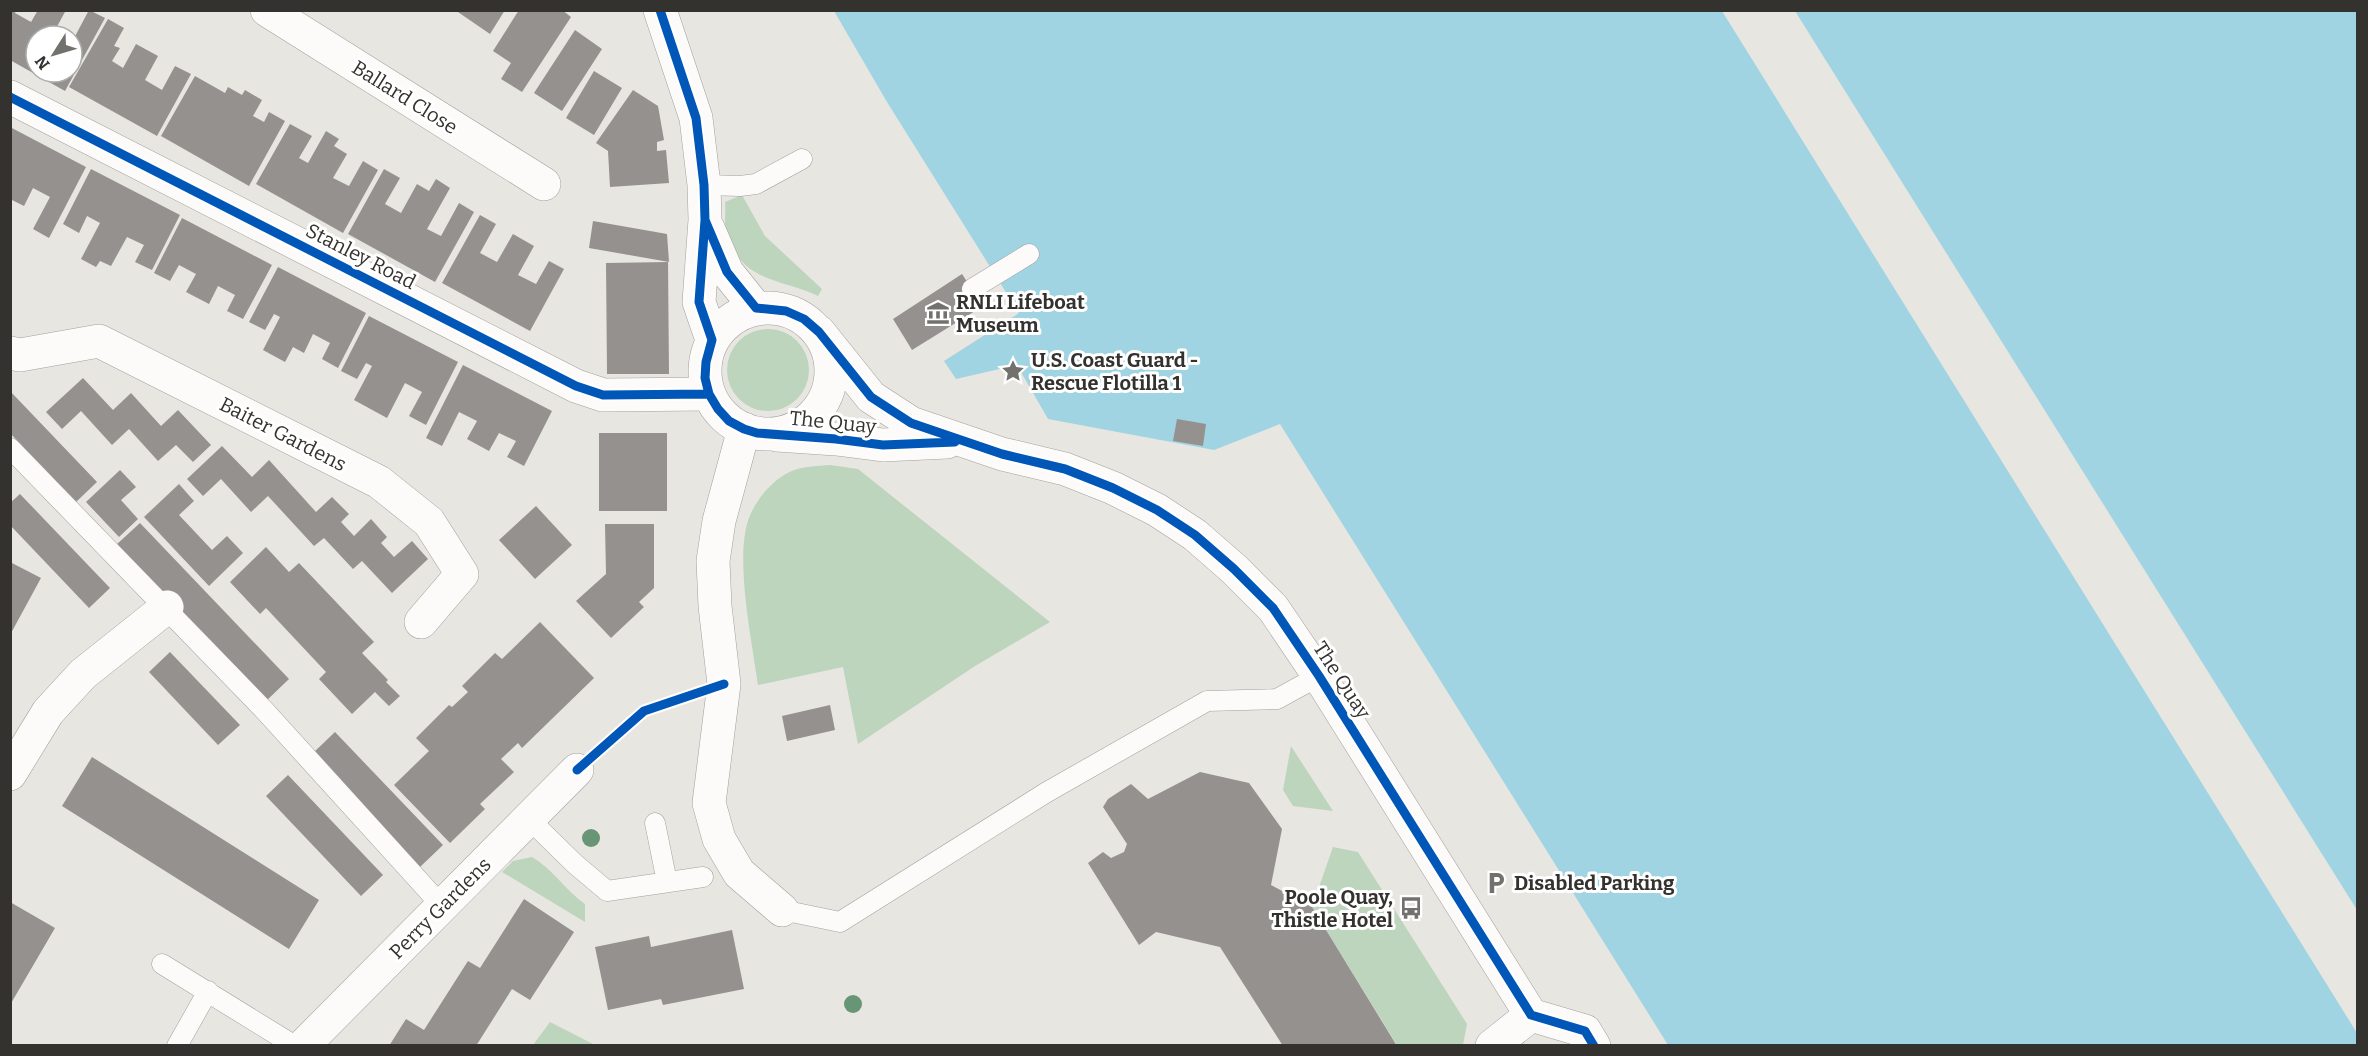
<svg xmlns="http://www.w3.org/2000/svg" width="2368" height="1056" viewBox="0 0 2368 1056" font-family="Bitter,serif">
<rect width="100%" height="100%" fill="#e8e6e1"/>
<!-- green -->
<path fill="#bdd4bd" d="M742 195 765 236 822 289 818 296C789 281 753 283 734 251 731 246 727 241 726 235 724 224 726 213 725 202Z
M727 370a41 41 0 1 1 82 0a41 41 0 1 1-82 0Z
M830 465 858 469 1050 622 975 666 858 744 843 667 758 685C752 642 736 565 747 524 753 502 773 478 794 470 806 466 818 466 830 465Z
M1291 746 1333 811 1293 806 1283 790Z
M1333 847 1358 852 1467 1024 1463 1045H1397L1312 907Z
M532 857C553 869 565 890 585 904V922L502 872 513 861Z
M550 1022 595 1045H533Z"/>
<!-- water -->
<path fill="#a0d4e2" d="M834 11H2357V1045H1668L1280 424 1214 450 1048 419 1017 365 956 379 944 361 1019 313 887 102Z"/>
<!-- pier -->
<path fill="#e8e6e1" d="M1722 11H1795L2357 910V1033Z"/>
<!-- building -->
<path fill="#94918f" d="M10 10H16L15 13 31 22 38 10H66L53 34 56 36H36V72H72V42L89 10 105 18 65 91 10 60Z
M455 10H505L490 34Z
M519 10H562L571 17 522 92 501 79 511 63 493 51Z
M108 19 124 28 114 46 120 48 112 61 123 68 136 44 158 56 145 80 162 90 175 66 191 74 157 136 69 87Z
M575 30 602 49 562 111 534 93Z
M594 71 622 88 594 135 566 118Z
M195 76 225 93 228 87 242 95 245 90 262 100 253 116 264 122 269 112 285 121 249 186 161 136Z
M633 90 658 106 664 140 657 142V151L666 150 669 183 610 187 608 151 596 143Z
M290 124 312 136 299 158 308 163 326 131 339 139 334 146 347 154 333 178 349 186 363 161 378 170 343 233 256 184Z
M10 127 86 167 49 238 33 229 50 197 33 188 24 206 10 199Z
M91 169 180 215 152 270 135 262 144 245 127 237 111 266 100 261 96 267 81 259 100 223 87 216 79 233 63 224Z
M384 169 400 178 385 204 401 213 417 184 429 191 436 179 450 188 427 229 441 236 459 203 474 212 435 282 348 234Z
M480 215 496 224 480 253 497 262 513 234 534 246 518 275 536 284 549 261 564 269 530 331 442 283Z
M182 218 272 265 243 319 227 311 235 295 218 286 209 304 186 292 196 274 179 265 170 281 154 273Z
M593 221 667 234 669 262 589 248Z
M668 262 669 374H607L606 263Z
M278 267 366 313 338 368 322 359 330 343 313 334 304 353 293 347 285 362 263 350 280 317 274 314 265 330 249 322Z
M962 274 983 306 912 350 893 319Z
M369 316 458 362 426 425 409 416 422 392 405 383 387 418 354 400 372 366 366 363 357 379 341 371Z
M463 365 552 411 524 466 507 457 516 441 499 433 489 451 467 439 477 421 459 412 442 446 426 438Z
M83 378 113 410 131 393 161 426 178 410 211 445 193 462 176 445 158 461 129 429 112 445 81 411 62 429 46 412Z
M10 391 97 482 76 502 10 433Z
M1177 419 1206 424 1203 446 1173 441Z
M599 433H667V511H599Z
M222 446 252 477 269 460 316 512 332 497 349 514 341 522 354 536 371 519 387 537 381 543 394 557 412 541 428 559 392 593 362 561 353 569 324 538 314 546 268 496 251 512 221 479 203 496 187 479Z
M120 470 136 487 121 500 138 519 119 537 86 502Z
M179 484 194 501 179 515 212 550 227 536 243 553 209 586 144 517Z
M20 494 110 588 89 608 10 525V503Z
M536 506 572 545 535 579 499 540Z
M140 523 289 679 265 702 116 545Z
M605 524H654V588L639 602 644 607 611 638 576 601 606 574Z
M266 547 289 572 299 563 374 642 362 653 388 680 386 682 400 696 389 706 375 692 352 714 319 679 326 672 266 608 260 614 230 582Z
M10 562 41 578 10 635Z
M540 622 594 678 522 748 518 743 501 759 514 772 480 804 485 809 450 843 394 785 429 751 416 738 449 705 452 707 468 692 462 686 495 653 502 659Z
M170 652 240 725 218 745 149 672Z
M830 705 835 730 787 741 782 716Z
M335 732 443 845 420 867 312 754Z
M92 757 319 900 289 949 62 806Z
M1200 772 1249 783 1282 829 1271 885 1312 907 1397 1046H1283L1220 947 1156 932 1139 945 1088 863 1103 852 1111 858 1124 852 1127 844 1103 807 1108 799 1131 784 1148 799Z
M288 775 383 875 361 896 266 796Z
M524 899 574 932 530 1000 512 989 476 1046H389L406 1019 424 1030 468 961 480 968Z
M10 902 55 928 10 1005Z
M732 930 744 989 663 1005 661 999 608 1010 595 947 649 936 651 947Z"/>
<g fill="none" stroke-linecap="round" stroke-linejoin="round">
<!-- service casing -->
<g stroke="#a2a09d" stroke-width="21">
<path id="service" d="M704 185 740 186 756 184 802 159
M972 289 1029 254
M10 448 265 711 442 906
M529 819 575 864 607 891 703 877
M655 823 667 882
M782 910 840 922 1047 792 1207 701 1277 699 1319 676
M162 964 295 1046
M177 1046 208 991"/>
</g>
<!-- minor casing -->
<g stroke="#a2a09d" stroke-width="34">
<path id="minor" d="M267 10 544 184
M10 97 576 386 603 395 709 394
M10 353 20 355 99 341 379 482 429 522 462 574 421 622
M744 429 719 521 713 561 715 606 724 684 709 803 719 839 739 873 782 910
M10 774 48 712 83 674 167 607
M303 1046 577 770
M1492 1046 1531 1015"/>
</g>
<!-- tertiary casing -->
<g stroke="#a2a09d" stroke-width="34">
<path id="tertiary" d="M660 10 696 118 704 185 705 220 699 302 712 340
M708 228 727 272 756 308
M705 371a63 63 0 1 1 126 0a63 63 0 1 1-126 0Z
M819 332 871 397 911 423 1002 454 1065 469 1113 488 1157 510 1195 535 1234 569 1273 608 1319 676 1531 1015 1585 1031 1594 1046
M777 435 836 439 883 445 947 442"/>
</g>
<!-- service -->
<use href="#service" stroke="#fcfbfa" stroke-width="20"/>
<!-- minor -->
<use href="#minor" stroke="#fcfbfa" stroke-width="33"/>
<!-- tertiary -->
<use href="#tertiary" stroke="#fcfbfa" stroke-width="33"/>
<!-- cycleway casing -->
<g stroke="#fff" stroke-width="13">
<path id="cycleway" d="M660 10 696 118 704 185 705 220 699 302 712 340 706 362 705 378 709 394 718 409 729 421 744 429 757 433 836 439 883 445 955 442
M10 97 576 386 603 395 709 394
M705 220 727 272 756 308 786 311 804 319 819 332 871 397 911 423 1002 454 1065 469 1113 488 1157 510 1195 535 1234 569 1273 608 1319 676 1531 1015 1585 1031 1594 1046
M577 770 644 711 724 684"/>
</g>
<!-- cycleway -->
<use href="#cycleway" stroke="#0057b8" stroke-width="9"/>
</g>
<!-- trees -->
<g fill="#689575">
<circle cx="591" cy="838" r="9"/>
<circle cx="853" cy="1004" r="9"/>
</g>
<!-- icons -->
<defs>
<g id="museum-bare" transform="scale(1.8)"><path d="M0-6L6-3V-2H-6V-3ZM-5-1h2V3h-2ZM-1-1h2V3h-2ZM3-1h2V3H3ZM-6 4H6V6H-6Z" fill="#72716d" stroke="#fff" stroke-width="2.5" paint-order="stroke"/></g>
<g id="sight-bare" transform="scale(1.8)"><path d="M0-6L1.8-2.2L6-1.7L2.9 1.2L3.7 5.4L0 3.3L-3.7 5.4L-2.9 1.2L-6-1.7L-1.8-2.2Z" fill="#72716d" stroke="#fff" stroke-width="2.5" paint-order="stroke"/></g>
<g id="parking-bare" transform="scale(1.8)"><path d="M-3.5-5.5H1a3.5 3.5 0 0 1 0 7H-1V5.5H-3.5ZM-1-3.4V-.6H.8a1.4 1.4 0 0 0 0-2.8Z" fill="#72716d" stroke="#fff" stroke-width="2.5" paint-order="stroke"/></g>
<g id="bus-bare" transform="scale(1.8)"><path d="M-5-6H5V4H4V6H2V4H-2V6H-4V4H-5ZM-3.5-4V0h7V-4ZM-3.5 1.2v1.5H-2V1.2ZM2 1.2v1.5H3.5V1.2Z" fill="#72716d" stroke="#fff" stroke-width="2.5" paint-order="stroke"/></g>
</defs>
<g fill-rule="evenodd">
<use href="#museum-bare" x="938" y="313"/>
<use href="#sight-bare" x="1013" y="371"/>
<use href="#parking-bare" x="1496" y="883"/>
<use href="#bus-bare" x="1411" y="908"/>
</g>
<g text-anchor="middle" stroke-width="6" stroke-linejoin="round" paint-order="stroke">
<!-- street labels -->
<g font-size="20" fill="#33322f" stroke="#fff">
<text transform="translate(405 97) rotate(32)" y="7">Ballard Close</text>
<text transform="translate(361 256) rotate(27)" y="7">Stanley Road</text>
<text transform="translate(833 422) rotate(6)" y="7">The Quay</text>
<text transform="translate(283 434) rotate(27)" y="7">Baiter Gardens</text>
<text transform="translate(1342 680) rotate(57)" y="7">The Quay</text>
<text transform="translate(440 908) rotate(-45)" y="7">Perry Gardens</text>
</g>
<!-- poi labels -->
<g font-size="20" font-weight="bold" fill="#33322f" stroke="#fff" text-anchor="start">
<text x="956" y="309">RNLI Lifeboat<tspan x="956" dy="23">Museum</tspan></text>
<text x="1031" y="367">U.S. Coast Guard -<tspan x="1031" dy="23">Rescue Flotilla 1</tspan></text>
<text x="1514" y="890">Disabled Parking</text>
<text x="1393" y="904" text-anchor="end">Poole Quay,<tspan x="1393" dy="23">Thistle Hotel</tspan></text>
</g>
</g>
<!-- border -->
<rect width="2368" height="1056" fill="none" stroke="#33322f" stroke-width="24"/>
<!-- north arrow -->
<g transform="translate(54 54) rotate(233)"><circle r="28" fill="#ffffff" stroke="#adadac" stroke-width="1.5"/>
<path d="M0-4.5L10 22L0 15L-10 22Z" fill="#72716d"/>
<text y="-9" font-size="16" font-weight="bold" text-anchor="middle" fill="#33322f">N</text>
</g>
</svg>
